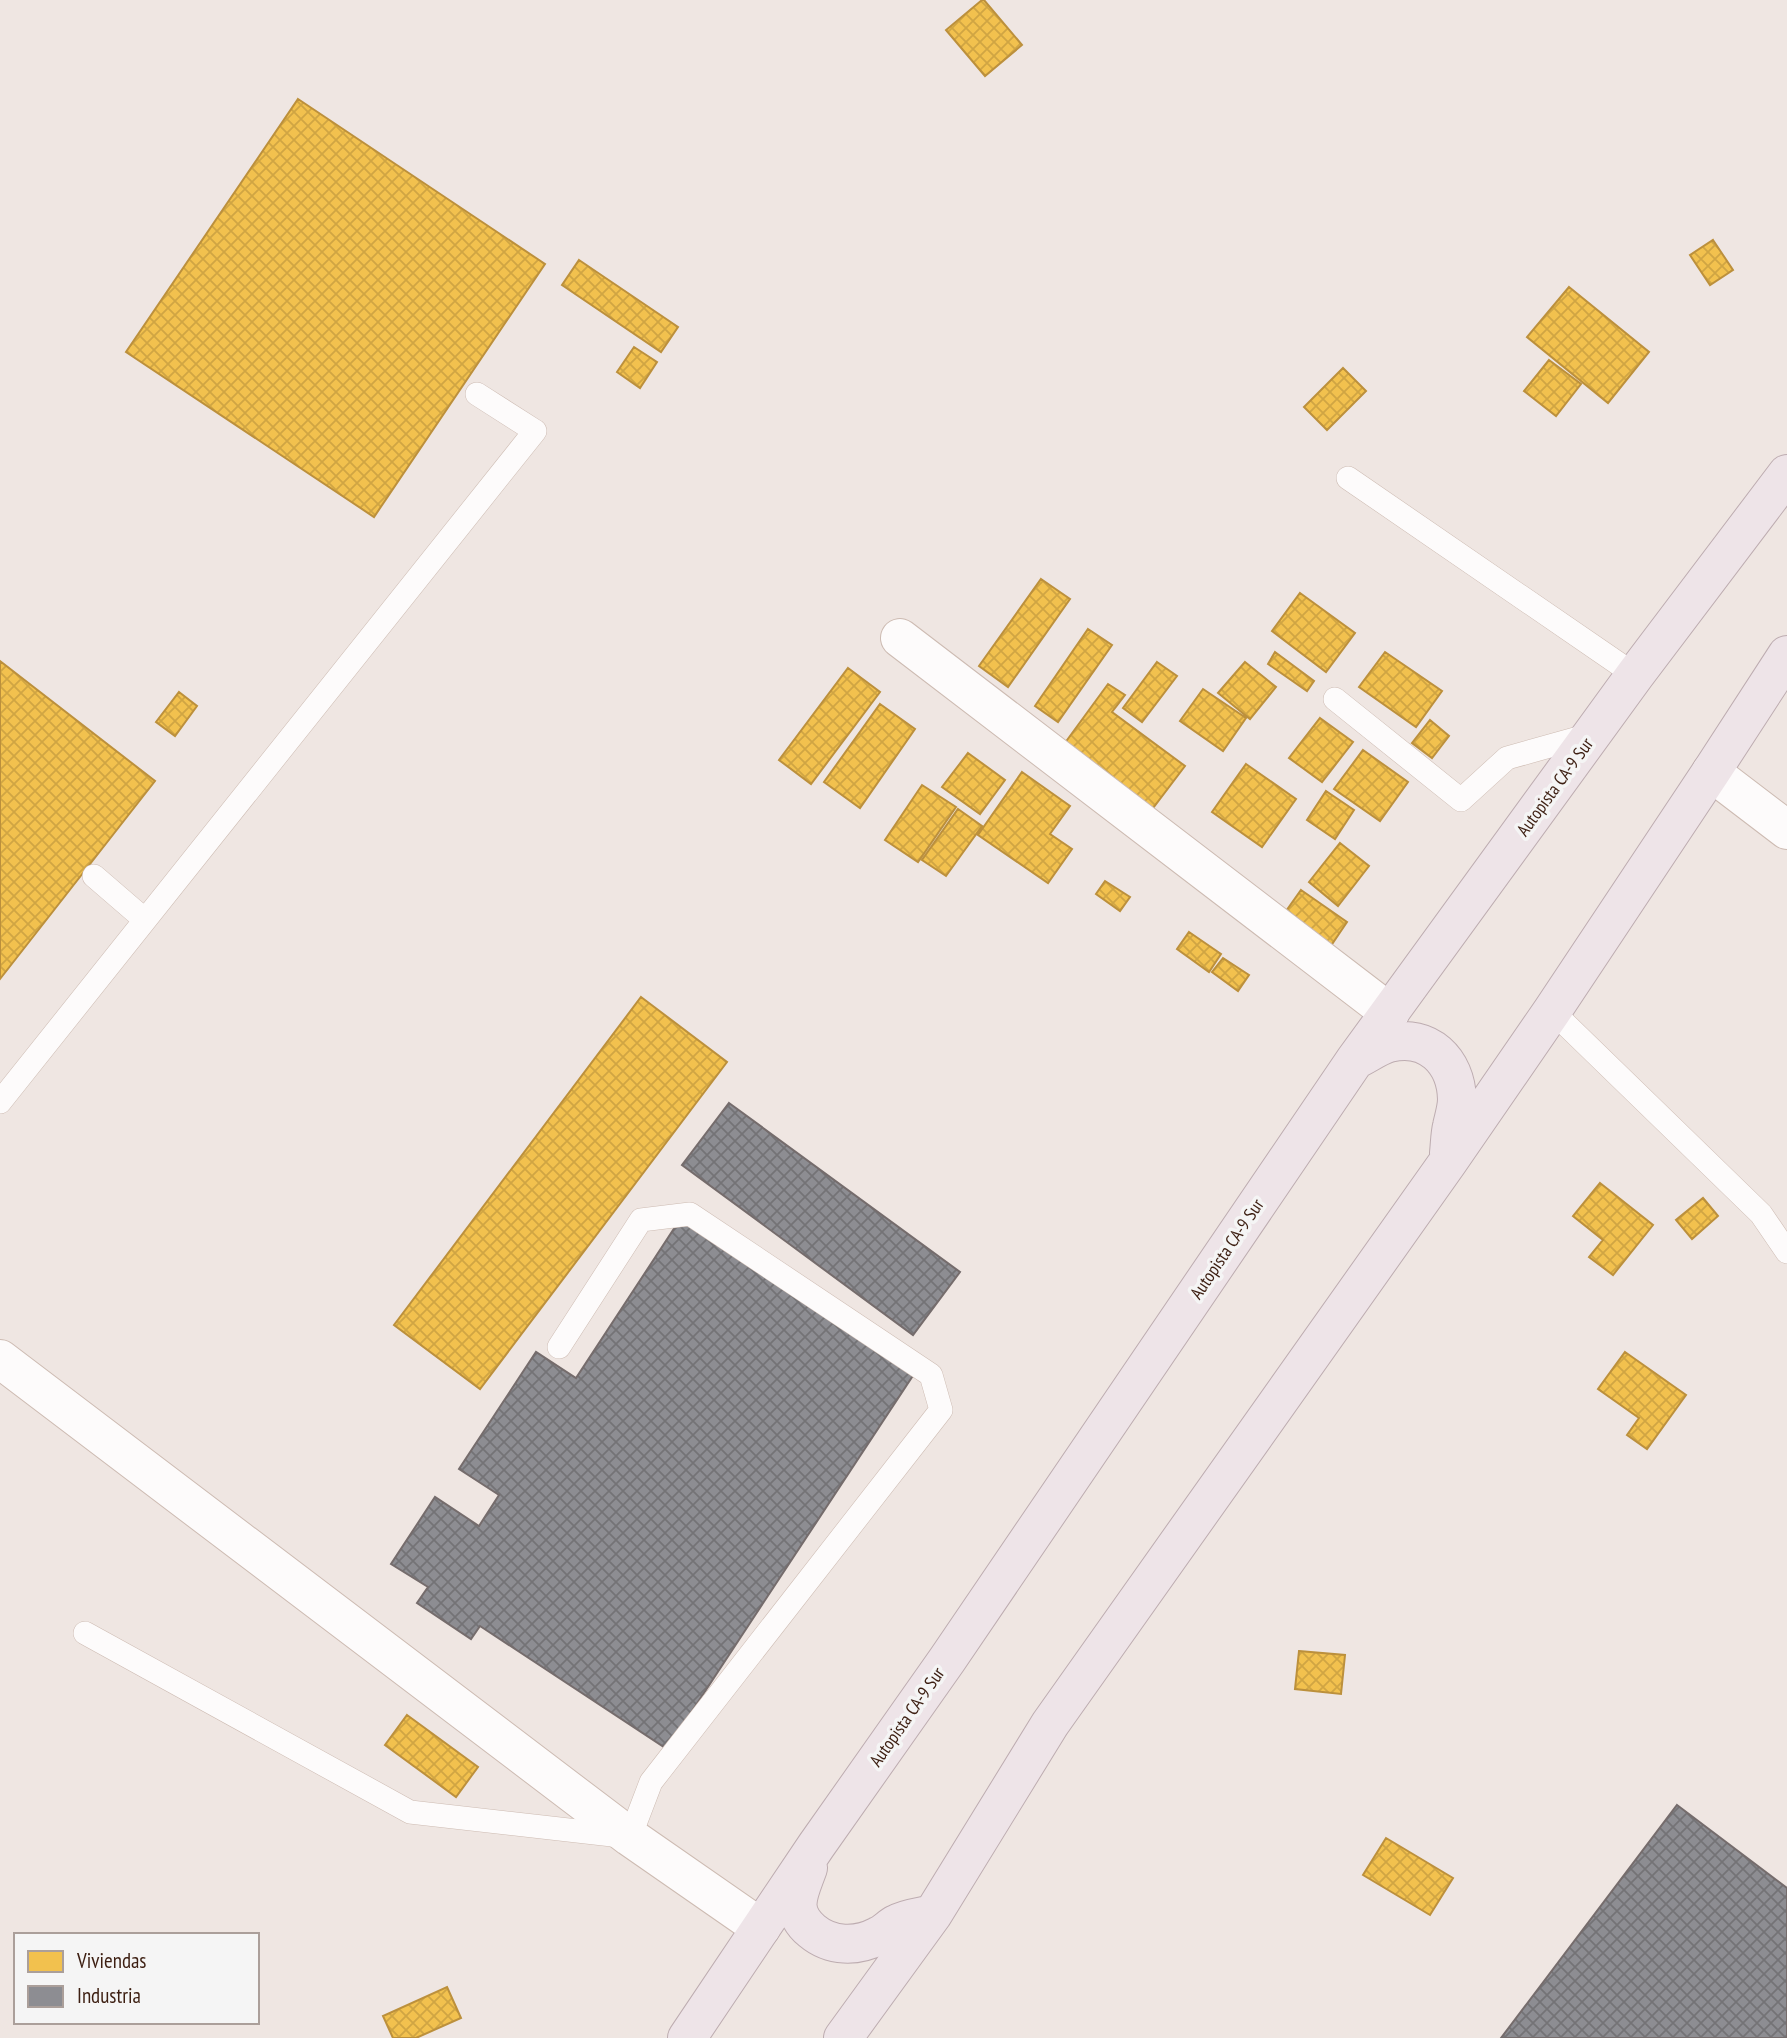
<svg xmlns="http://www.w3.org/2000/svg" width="1787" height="2038" viewBox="0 0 1787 2038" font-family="'PT Sans Narrow',sans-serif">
<defs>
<pattern id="homes-cross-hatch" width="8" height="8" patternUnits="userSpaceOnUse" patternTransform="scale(1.75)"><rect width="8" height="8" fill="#f2c14e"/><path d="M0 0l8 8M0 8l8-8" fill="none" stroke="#d0a543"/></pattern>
<pattern id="industry-cross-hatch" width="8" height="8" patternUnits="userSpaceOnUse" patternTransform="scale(1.75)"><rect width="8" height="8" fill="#8d8d92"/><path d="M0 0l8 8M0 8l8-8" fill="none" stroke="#747376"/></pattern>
</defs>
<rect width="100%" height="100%" fill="#efe6e2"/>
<!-- homes -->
<path fill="url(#homes-cross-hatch)" stroke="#bc903c" stroke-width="2" d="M982 0H984L1022 45 985 76 946 30Z
M298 99 545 264 374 517 126 352Z
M1713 240 1733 270 1710 285 1690 255Z
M579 260 678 327 661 352 562 285Z
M1569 287 1649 352 1608 403 1527 337Z
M634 347 657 362 640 388 617 372Z
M1549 360 1581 384 1556 416 1524 391Z
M1343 368 1366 391 1327 430 1304 407Z
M1041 579 1070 599 1008 687 979 666Z
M1300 593 1355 633 1326 672 1272 631Z
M1088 629 1112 645 1058 722 1035 706Z
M1275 652 1314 681 1307 691 1268 664Z
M1385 652 1442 691 1416 727 1359 687Z
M0 661 155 781 0 979Z
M1157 662 1177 676 1142 722 1123 708Z
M1245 662 1276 687 1250 719 1218 693Z
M848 668 880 692 811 784 779 760Z
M1108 684 1125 695 1112 712 1185 766 1150 812 1062 747Z
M1203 689 1246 718 1223 751 1180 721Z
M179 692 197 706 175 736 156 722Z
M880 704 915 729 860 808 824 782Z
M1320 718 1353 742 1322 782 1289 758Z
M1430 720 1449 736 1432 758 1412 743Z
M1363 750 1408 782 1380 821 1334 789Z
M968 753 1005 780 980 814 942 787Z
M1246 764 1296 799 1262 847 1212 812Z
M1022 772 1070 806 1050 834 1072 849 1048 883 978 835Z
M922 785 956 807 918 862 885 840Z
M1326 791 1354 810 1335 839 1307 820Z
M958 809 982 826 946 876 922 860Z
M1340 843 1369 866 1338 906 1309 882Z
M1105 881 1130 897 1120 911 1096 894Z
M1301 890 1347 922 1326 953 1279 921Z
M1189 932 1221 954 1209 972 1177 949Z
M1223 958 1249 975 1238 991 1212 972Z
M641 997 727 1062 480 1389 394 1325Z
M1600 1183 1653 1225 1613 1275 1589 1257 1603 1240 1573 1216Z
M1703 1198 1718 1216 1692 1239 1676 1220Z
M1625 1352 1686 1395 1647 1449 1627 1435 1639 1418 1598 1389Z
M1299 1651 1345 1655 1341 1694 1295 1689Z
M407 1715 478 1767 456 1797 385 1745Z
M1386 1838 1453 1878 1430 1915 1363 1875Z
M447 1987 461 2018 416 2038H393L383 2016Z"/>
<!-- industry -->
<path fill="url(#industry-cross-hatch)" stroke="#756c6c" stroke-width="2" d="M729 1103 960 1272 913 1335 682 1165Z
M681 1218 916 1371 667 1749 480 1626 471 1639 417 1603 428 1587 391 1564 435 1497 479 1526 499 1495 459 1469 536 1352 576 1378Z
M1677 1805 1787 1888V2038H1501Z"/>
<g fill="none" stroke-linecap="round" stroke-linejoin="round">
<!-- service casing -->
<g stroke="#cdbbb2" stroke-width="24">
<path id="service" d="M1348 478 1635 675
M1335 699 1461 800 1507 758 1589 735
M94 876 145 920
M1552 1011 1761 1214 1787 1252
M0 1102 535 431 477 394
M85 1633 410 1812 630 1837 651 1782 941 1410 931 1375 690 1214 641 1220 559 1347"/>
</g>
<!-- minor casing -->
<g stroke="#cdbbb2" stroke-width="40">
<path id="minor" d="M900 638 1390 1013
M1711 772 1787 830
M0 1359 630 1837 761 1928"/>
</g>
<!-- trunk casing -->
<g stroke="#bdacb0" stroke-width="40">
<path id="trunk" d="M1355 1060C1366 1055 1378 1046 1389 1043 1428 1033 1456 1061 1457 1099 1457 1108 1454 1117 1452 1126 1450 1134 1450 1144 1449 1153
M808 1868C799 1893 788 1911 812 1931 831 1947 857 1947 878 1936 885 1933 890 1927 896 1924 906 1918 921 1917 933 1914
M687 2038 816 1846 947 1660 1355 1060 1635 675 1787 474
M843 2038 933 1914 1050 1724 1448 1162 1552 1011 1711 772 1787 655"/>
</g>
<!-- service -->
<use href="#service" stroke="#fdfbfb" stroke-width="23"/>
<!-- minor -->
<use href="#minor" stroke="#fdfbfb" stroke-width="38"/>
<!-- trunk -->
<use href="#trunk" stroke="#eee4e8" stroke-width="38"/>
</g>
<g text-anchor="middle" stroke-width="7" stroke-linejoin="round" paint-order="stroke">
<!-- street labels -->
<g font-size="18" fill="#3d1f12" stroke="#f5f5f5">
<text transform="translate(1555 787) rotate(-54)" y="6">Autopista CA-9 Sur</text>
<text transform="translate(1227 1249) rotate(-56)" y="6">Autopista CA-9 Sur</text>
<text transform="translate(907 1717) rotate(-55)" y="6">Autopista CA-9 Sur</text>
</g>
</g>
<!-- legend -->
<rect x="14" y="1933" width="245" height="91" fill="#f5f5f5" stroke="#ab9f9a" stroke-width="2"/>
<rect x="28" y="1951" width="35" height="21" fill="#f2c14e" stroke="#ab9f9a" stroke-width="2"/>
<text x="77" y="1968" font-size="21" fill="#3d1f12">Viviendas</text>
<rect x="28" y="1986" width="35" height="21" fill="#8d8d92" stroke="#ab9f9a" stroke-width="2"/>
<text x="77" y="2003" font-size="21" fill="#3d1f12">Industria</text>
</svg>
